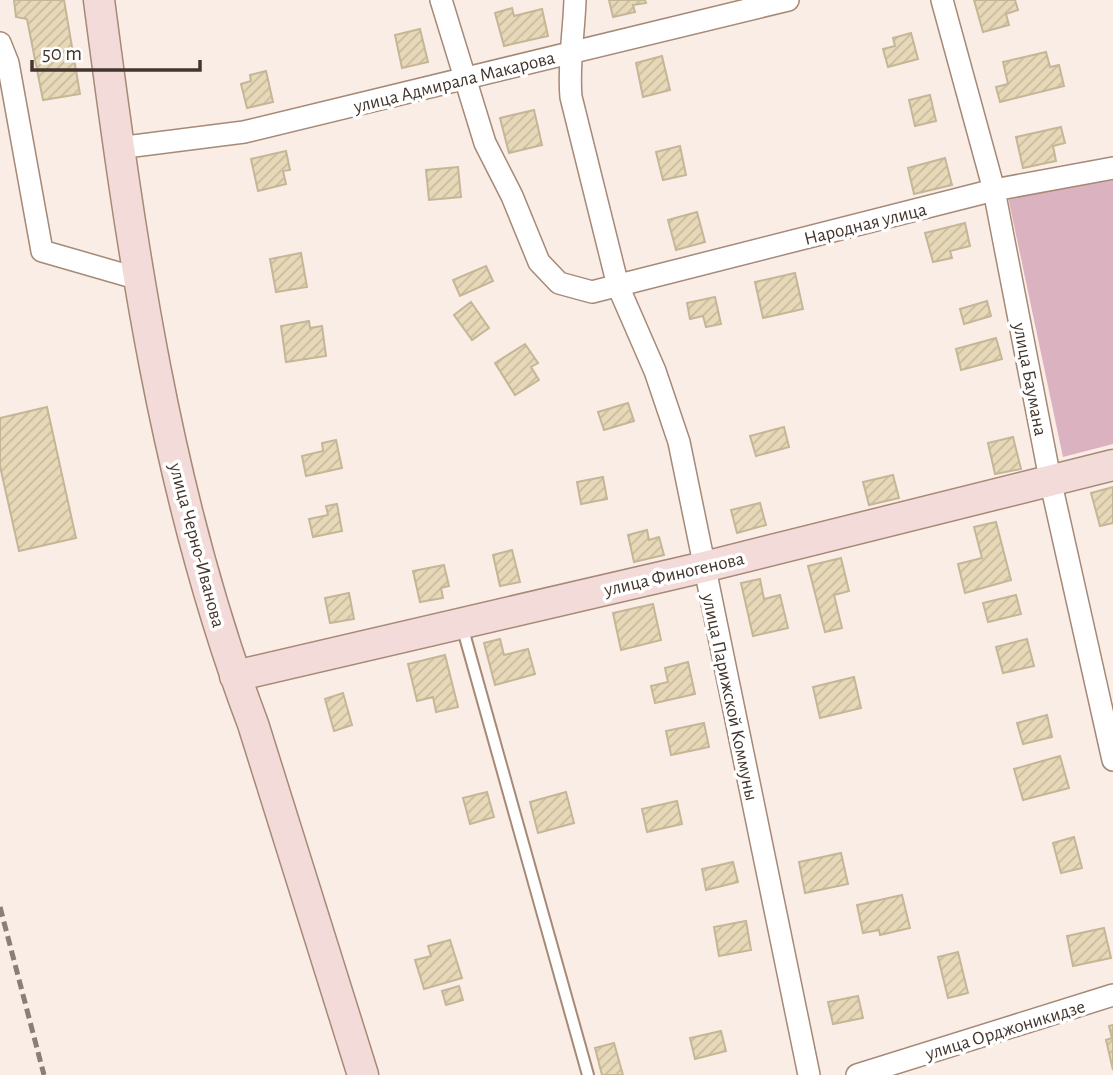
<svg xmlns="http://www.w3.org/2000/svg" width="1113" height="1075" viewBox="0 0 1113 1075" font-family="'Alegreya Sans',sans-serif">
<defs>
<pattern id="building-hatch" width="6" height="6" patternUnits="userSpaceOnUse" patternTransform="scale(1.75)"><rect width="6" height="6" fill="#e7d8b8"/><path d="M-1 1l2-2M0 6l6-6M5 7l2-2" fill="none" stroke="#c7ba9e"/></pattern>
</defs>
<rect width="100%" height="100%" fill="#faede5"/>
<!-- green -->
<path fill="#dbb2c0" d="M1113 180V444L1063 457 1008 197Z"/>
<!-- building -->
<path fill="url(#building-hatch)" stroke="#c5b697" stroke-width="2" d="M14 0H64L80 94 43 100 27 19 16 17Z
M609 0H645L646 3 633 5 635 12 613 17Z
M974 0H1015L1018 10 1006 14 1009 25 983 32Z
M512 8 514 16 542 9 548 36 504 46 495 13Z
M420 29 428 62 402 68 395 35Z
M911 33 918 59 888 67 883 49 895 46 893 38Z
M1046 52 1050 67 1059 65 1064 86 1000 102 996 87 1008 84 1003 62Z
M662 56 670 90 643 97 636 63Z
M266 71 273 102 247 108 241 84 251 81 250 75Z
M930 95 936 121 915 126 909 100Z
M534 110 542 145 509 153 500 118Z
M1061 127 1065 143 1053 146 1056 161 1023 168 1016 137Z
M680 146 686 175 663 180 656 152Z
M286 151 290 170 283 171 286 184 258 191 251 159Z
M945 158 952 185 914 194 908 168Z
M458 167 461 197 429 200 426 170Z
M697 212 705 242 676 250 668 220Z
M965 223 970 246 950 251 952 258 933 262 925 233Z
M301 253 307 287 276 292 270 259Z
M486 266 493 281 460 296 453 280Z
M795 273 803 309 763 318 755 282Z
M715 297 721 324 706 327 703 316 690 319 687 303Z
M987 301 991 316 964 324 960 309Z
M471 302 489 328 472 340 454 315Z
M309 321 310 328 322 326 326 356 286 362 281 326Z
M996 338 1002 359 961 370 956 349Z
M525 344 538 363 531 367 539 380 515 395 495 363Z
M628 403 634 421 604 430 598 412Z
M47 407 76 538 19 551 0 466V418Z
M784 427 789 447 756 456 750 436Z
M1013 437 1021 469 995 474 988 443Z
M336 440 342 468 306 476 302 456 323 451 322 443Z
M893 475 899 498 869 505 863 482Z
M603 477 607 499 581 504 577 482Z
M1113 487V523L1100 526 1091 493Z
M760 503 766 525 737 533 731 510Z
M337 504 342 531 313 537 309 519 328 515 326 506Z
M996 522 1011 580 965 593 958 564 982 558 974 527Z
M647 530 649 540 659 537 664 555 634 562 628 535Z
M512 550 520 582 500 586 493 555Z
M841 558 849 591 834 595 842 628 825 632 808 566Z
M444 565 449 586 441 588 443 598 420 602 413 571Z
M760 579 764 599 780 595 788 628 753 636 741 583Z
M349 593 354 619 330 623 325 598Z
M1016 595 1021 614 988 622 983 603Z
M653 604 661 640 621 650 613 613Z
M500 639 504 655 528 649 535 674 495 685 484 643Z
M1027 639 1034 666 1003 673 996 647Z
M445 655 458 707 436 712 433 697 417 701 408 664Z
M688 662 695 694 655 703 651 686 668 682 665 668Z
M854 677 861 708 820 718 813 687Z
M343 693 352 725 334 731 325 699Z
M1047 715 1052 737 1023 744 1017 723Z
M704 723 709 747 671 755 666 731Z
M1060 756 1069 788 1023 800 1014 769Z
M487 792 494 817 470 824 463 798Z
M566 792 574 823 538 833 530 802Z
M677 801 682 824 647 832 642 809Z
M1074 837 1082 868 1061 873 1053 843Z
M841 853 848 884 805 893 799 862Z
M733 862 738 882 706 890 702 869Z
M902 895 910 928 880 935 879 930 863 933 857 905Z
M746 921 751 950 719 956 714 927Z
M1104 928 1111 958 1073 966 1067 936Z
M450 940 462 978 424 989 415 960 431 956 428 946Z
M958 952 968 993 948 998 938 957Z
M459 986 463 1000 446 1005 442 991Z
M858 996 863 1018 833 1024 828 1002Z
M1113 1025V1070L1106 1040 1112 1038 1109 1026Z
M721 1031 726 1051 695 1059 690 1038Z
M614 1043 623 1075H602L595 1048Z"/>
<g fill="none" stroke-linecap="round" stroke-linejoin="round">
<!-- lane casing -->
<g stroke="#a68976" stroke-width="14">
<path id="lane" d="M462 626 588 1075"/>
</g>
<!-- street casing -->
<g stroke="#a68976" stroke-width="24">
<path id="street" d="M441 0 485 143 512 196 539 262 559 283 592 292 994 190 1113 168
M575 0C574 32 568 66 571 97L618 286 655 371 679 442 809 1075
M942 0 994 190 1050 479 1113 760
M0 43 8 63 42 251 139 279
M118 148 244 132 788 0
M857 1075 1113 995"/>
</g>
<!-- secondary casing -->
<g stroke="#a68976" stroke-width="33">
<path id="secondary" d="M99 0C131 244 165 492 253 724L363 1075
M235 676 704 567 1113 465"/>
</g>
<!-- lane -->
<use href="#lane" stroke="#fff" stroke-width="10"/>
<!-- street -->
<use href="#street" stroke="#fff" stroke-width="21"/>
<!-- secondary -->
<use href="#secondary" stroke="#f3dbd9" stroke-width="30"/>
<!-- rail -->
<path stroke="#8b7e76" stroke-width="5" stroke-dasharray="10 5" stroke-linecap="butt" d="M0 907 44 1075"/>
</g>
<g text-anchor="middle" stroke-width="7" stroke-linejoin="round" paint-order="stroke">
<!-- street labels -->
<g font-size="19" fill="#43362e" stroke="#fff">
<text transform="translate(454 81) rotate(-14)" y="7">улица Адмирала Макарова</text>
<text transform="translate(865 223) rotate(-14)" y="7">Народная улица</text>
<text transform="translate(1031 379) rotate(79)" y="7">улица Баумана</text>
<text transform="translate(198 545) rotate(75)" y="7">улица Черно-Иванова</text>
<text transform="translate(674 573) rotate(-13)" y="7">улица Финогенова</text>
<text transform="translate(731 697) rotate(78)" y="7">улица Парижской Коммуны</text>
<text transform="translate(1005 1029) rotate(-17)" y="7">улица Орджоникидзе</text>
</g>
</g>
<!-- scale -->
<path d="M32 60v10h168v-10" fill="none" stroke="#43362e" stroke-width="3.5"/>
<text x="42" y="60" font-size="21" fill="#43362e" stroke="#ffffff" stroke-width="5" paint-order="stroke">50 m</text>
</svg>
